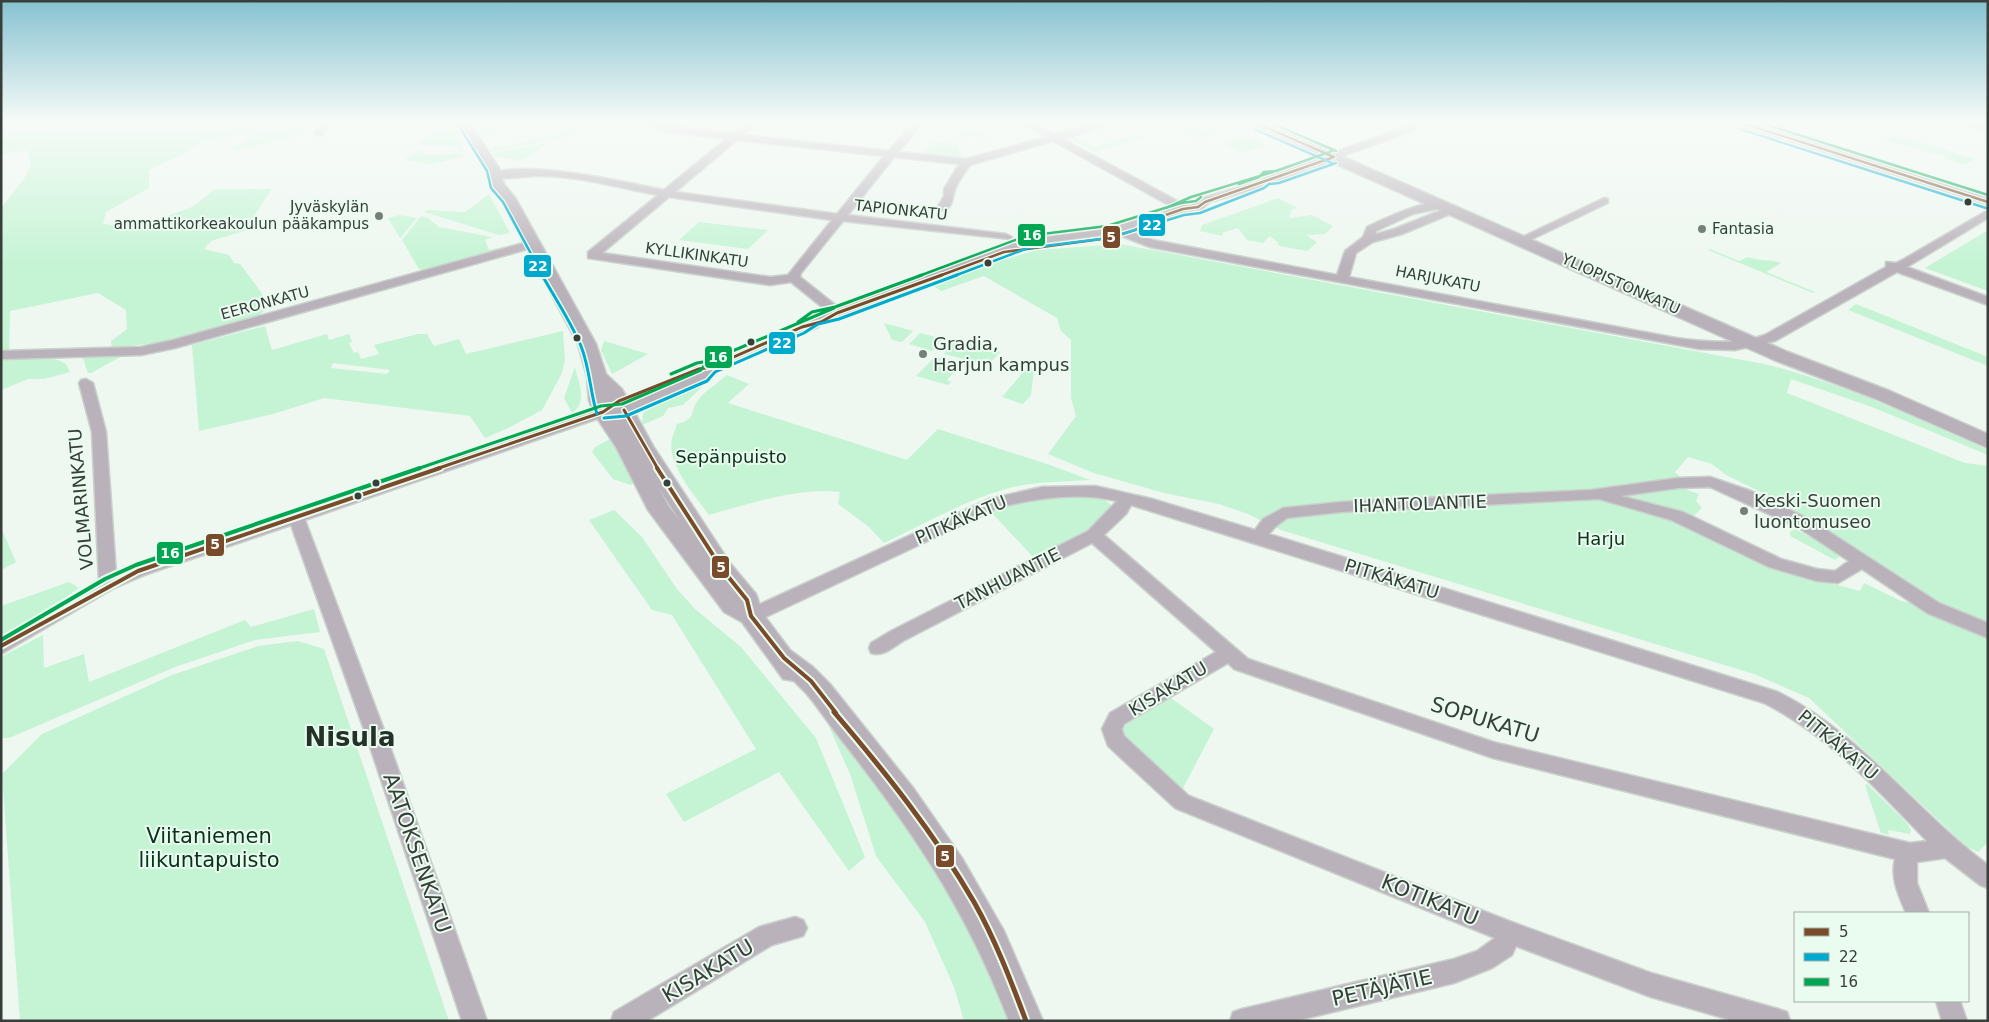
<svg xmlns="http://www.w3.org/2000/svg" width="1989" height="1022" viewBox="0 0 1989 1022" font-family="'DejaVu Sans',sans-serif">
<rect width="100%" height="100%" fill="#eef7f0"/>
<!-- green -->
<path fill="#c4f4d4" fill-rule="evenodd" d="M52 123H320C307 135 255 146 235 151L233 148 248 139 254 132 203 140 191 150 149 170V188L106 212 103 224 120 226 151 222 192 207 215 189H272L244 231 211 241 204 249 229 255 234 263 240 264 261 292 267 308 255 319 180 340 112 348 111 341 127 329 126 310 98 293 10 311 9 352 58 360 66 364 70 372 44 379H28L1 390V208L24 179 31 165 28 150 1 154V135L25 133 60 125 52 126Z
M451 123 465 151H460L457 147 425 145 416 142C429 140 436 125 451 123Z
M475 123H480L483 127 508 123H539L481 134Z
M557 123H569L577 126 587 123H603L565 137 492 152 490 149 565 133Z
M979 123H983L978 131 987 137 965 135 958 147 962 157 924 154 932 142 958 144 963 135 955 134 958 129 971 130Z
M1192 123H1208L1225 130 1201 138 1178 127Z
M1139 134 1145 137 1094 152 1067 137 1070 136 1093 148Z
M1897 135 1975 159 1964 165 1946 159 1948 157 1886 141Z
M1246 136 1266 145 1243 153 1223 144Z
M548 143 521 161 495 156 493 153Z
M418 151H424L422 155 461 154 466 156 430 164 405 160Z
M489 194 510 233 499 235 424 212 427 210 465 212Z
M1278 198 1298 208 1292 209 1289 218 1312 215 1333 226 1325 234 1306 235 1317 242 1307 251 1280 246 1277 244 1279 243 1270 236 1263 243 1247 240 1238 228 1222 233 1223 236 1200 231 1202 225Z
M400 215 417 218 400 238 388 218Z
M421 216 428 218 439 227 492 237 485 240 489 250 516 244 423 270 419 269 402 240Z
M699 222 768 230 748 249 679 240Z
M1988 230V291L1925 268Z
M1120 244 1764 364C1842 383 1914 417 1988 450V455L1872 407 1791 379 1787 393 1965 463 1988 466V842L1978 852 1966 846 1809 698 1754 674 1281 530 1248 514 1219 504 1164 493 1094 473 1048 454 1076 416 1071 398V340L1061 331 1057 318 984 276 941 291 932 285 968 273 965 271 1037 250ZM1688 457 1712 464 1726 475 1779 501 1843 540 1924 605 1901 601 1864 583 1860 591 1810 578 1691 518 1702 508 1696 501 1699 494 1687 490 1676 480 1680 477 1675 472Z
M1710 249 1739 261 1748 257C1762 262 1771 259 1781 263L1766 272 1815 292 1813 293 1708 250Z
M1856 304 1988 357V366L1848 310Z
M884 323 913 331 902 342 892 340Z
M265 326 272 350 327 334 329 340 349 334 352 342 349 343 354 353 358 352 361 359 379 354 374 345 418 334H427L434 346 459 339 466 354 563 331 565 360 562 373 542 410 508 428 485 438 470 416 324 398 273 414 199 431 192 345ZM333 363 390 370 387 374 331 368Z
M920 333 944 339 932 351 909 344Z
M604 341 648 354 612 374 601 350Z
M962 341 1000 352 988 365 944 354 954 342Z
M124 355 91 373H88L83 358 90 356Z
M935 357 961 364 947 380 951 382 948 385 916 376Z
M575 367C579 384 588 402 572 413L564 398Z
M1030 368 1034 369 1031 395 1023 404 1002 397 1025 370Z
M727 375 749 384 728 403 907 460 938 429 1050 465 1090 480C1062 482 1033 481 1006 489 963 501 924 524 884 543L869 527 838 504 840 492C800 487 748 504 709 515 696 497 666 463 672 439 673 434 676 429 677 424 698 419 689 410 699 399 706 390 718 383 727 375Z
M699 382 702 387 683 405 668 408 663 416 642 425 643 413 661 401Z
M610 439 625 460 636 480 631 485 613 479 592 452 595 447Z
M1074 496 1105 500 1111 505V511L1089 530 1035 559 989 510 1043 497Z
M614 510 642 537 677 589 695 609 741 647 816 738 865 857 849 871 779 772 684 822 666 794 756 749 672 615 652 610 589 520Z
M1 528 16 562 1 570Z
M1795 529 1839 552V557L1835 560 1790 536V532Z
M69 582 79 588 31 621 1 635V606Z
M314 609 320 632 255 640 175 667 9 738H1V657L43 635 44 668 84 654 89 682 245 620 251 627Z
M298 641 324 649 449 1021H20L2 774 42 734 172 675 258 646Z
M1171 698 1214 729 1181 792 1123 737 1122 730 1125 725Z
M827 722C880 783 927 849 966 920 983 952 996 988 1010 1021H964L954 987 925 922 876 856 850 774Z
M1867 784 1906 822 1911 830 1910 834 1888 830 1889 835 1881 833 1865 785Z"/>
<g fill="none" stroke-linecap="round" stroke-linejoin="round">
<!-- minor casing -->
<g stroke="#cad1cc" stroke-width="3">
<path id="minor" d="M322 123H332L322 135H316L314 133Z
M646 123H660L670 126 733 134 746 123H757L743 135 889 151 912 123H922L899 152 966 159 1046 137 1022 123H1034L1055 134 1096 123H1110L1108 125 1063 139 1185 205H1192V201L1263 180V176L1275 174 1318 158H1326L1340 150 1412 125 1415 126V130L1348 154 1331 164 1313 167 1276 183 1210 202 1202 209 1184 212 1128 230 1153 240 1337 275 1345 251 1363 237 1367 227C1384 219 1438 192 1453 206L1448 215 1402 234 1373 242 1356 253 1349 277 1676 338C1706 342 1736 345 1765 335L1886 267V262L1896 263 1904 259 1988 210V218L1907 267 1988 297V305L1897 272 1775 341 1735 350 1700 349 1150 247 1124 237 1118 233 1029 245 842 316 819 321 818 327 716 370 710 378 629 413 605 416 305 520 387 738 487 1021H462L367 738 291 525 144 575 114 588 1 654V638L99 581 92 432 79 383 81 380 86 379 93 383 106 432 116 574 598 409 621 406 699 373 694 369 696 366 707 364 796 327 810 315 827 311 791 282 770 285 588 258V252L658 195C618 188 577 175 536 176 526 176 496 181 491 176 512 156 634 184 664 190L726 139 669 132ZM737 140 884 156 837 214 675 192ZM1053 141 1174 208 1107 229 1023 240 839 308 800 277 801 273 843 221 1010 239 1012 237 1006 234 848 215 894 157 959 164 944 189V196L937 208 943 211C954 208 952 195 956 187 960 179 965 172 970 165ZM669 197 832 220 788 275 770 277 602 253ZM1441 208 1439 211 1394 229 1376 234V231L1413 214Z
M1737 123C1747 122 1757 128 1765 127 1773 126 1779 123 1790 123L1775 130 1988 198V205L1765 134H1758L1757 131Z
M1604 198 1608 199V203L1526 242 1522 244 1516 240Z
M531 241 537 245 535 247 175 348 141 355 1 359V351L141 347 173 340Z
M1710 477 1751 491 1811 520 1939 603 1988 623V638L1927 613 1862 569 1838 583 1817 581 1769 567 1671 520 1599 499 1341 512 1287 518 1275 527 1269 534 1778 692C1861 733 1915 811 1988 865V888L1980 885 1945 858 1917 862V883L1929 913H1906C1899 896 1890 878 1895 859L1493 758 1234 669 1228 663 1124 724 1122 729 1124 736 1189 796 1509 921 1651 973 1778 1009 1787 1012 1790 1021H1734L1651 997 1516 946 1512 955 1492 968 1454 983 1295 1021H1230L1233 1012 1242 1009 1454 959 1477 951 1495 938 1175 808 1108 746 1102 729 1110 713 1216 652 1092 543 903 641C893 647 884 657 871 653L869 648 871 643 891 631 1088 531 1117 501C1077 492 1039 498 1000 507L757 621 751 623 745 621 742 616 745 611 989 499 1042 487 1095 486 1152 499 1255 530 1263 519 1283 508 1341 502 1591 490 1678 478ZM1710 487 1799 528 1849 561 1835 571 1817 569 1781 559 1683 512 1621 496 1678 488ZM1131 505 1764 703C1828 735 1878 790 1927 841L1910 843 1493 742 1248 659 1104 535 1126 514Z
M795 917 803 920 807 928 803 936 772 945 647 1021H611L614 1012 759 927Z
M1936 1001H1960L1967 1021H1942Z"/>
</g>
<!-- secondary casing -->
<g stroke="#cad1cc" stroke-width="3">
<path id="secondary" d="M458 123H470L499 168 504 184 516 199 596 344 606 374 622 389 653 446 730 563 756 594 763 614 790 650 813 667 830 684 914 789 962 858 1004 931 1043 1021H1009C966 909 913 831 840 738 828 723 818 707 806 693L794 681 783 679 742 622 724 612 648 510 616 447 593 412 589 400 587 376 578 344 501 200 490 185 485 168ZM658 487 680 521 669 507Z
M1249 123H1266L1788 352 1890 391 1988 434V448L1876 399 1774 360 1251 126Z
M1969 123H1988V130L1970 126Z"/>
</g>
<!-- minor -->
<use href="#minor" fill="#bab2ba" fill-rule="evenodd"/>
<!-- secondary -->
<use href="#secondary" fill="#b8b1b9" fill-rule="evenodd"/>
<!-- bus-1-far3 casing -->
<g stroke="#eafbef" stroke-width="5">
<path id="bus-1-far3" d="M1256 123 1334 157
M1742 123 1988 202
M939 276 1004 252 1109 238 1135 230 1154 219 1183 209 1198 207 1205 202 1334 157"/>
</g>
<!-- bus-1-far2 casing -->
<g stroke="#eafbef" stroke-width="6">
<path id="bus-1-far2" d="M624 410 658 469
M436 469 603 412 619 401 699 369 711 367 802 327 821 322 837 313 942 275"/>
</g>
<!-- bus-1-far1 casing -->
<g stroke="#eafbef" stroke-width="8">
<path id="bus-1-far1" d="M657 468 722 569 747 600 751 616 784 658 811 681 836 713
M1 646 138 571 440 468"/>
</g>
<!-- bus-1 casing -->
<g stroke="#eafbef" stroke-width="9">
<path id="bus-1" d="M834 712C886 773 934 833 974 902 995 939 1011 981 1026 1021"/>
</g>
<!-- bus-2-far1 casing -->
<g stroke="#eafbef" stroke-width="5">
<path id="bus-2-far1" d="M459 126 487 171 491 188 503 202 543 276
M1254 129 1332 163
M1740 129 1986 208
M954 276 1028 248 1109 238 1184 215 1200 213 1264 188 1269 184 1279 183 1336 163"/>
</g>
<!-- bus-2 casing -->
<g stroke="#eafbef" stroke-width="6">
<path id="bus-2" d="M542 275C555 298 571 322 581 346 590 369 590 392 597 414
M604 418 626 416 707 381 715 372 804 333 818 324 839 319 957 275"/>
</g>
<!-- bus-3-far2 casing -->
<g stroke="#eafbef" stroke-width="5">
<path id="bus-3-far2" d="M1271 123 1336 151
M1761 123 1988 195
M1239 184 1259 177 1264 172 1276 171 1332 151
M1166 208 1191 197 1273 172
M919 276 1026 236 1107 226 1181 203 1196 201 1201 197"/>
</g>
<!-- bus-3-far1 casing -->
<g stroke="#eafbef" stroke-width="6">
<path id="bus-3-far1" d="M798 322 812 312 835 307 922 275
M671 374 697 363 709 361 834 308
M417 469 601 406 622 404 701 370 706 363"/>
</g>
<!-- bus-3 casing -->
<g stroke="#eafbef" stroke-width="8">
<path id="bus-3" d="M1 640 105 579 136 565 420 468"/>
</g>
<!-- bus-1-far3 -->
<use href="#bus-1-far3" stroke="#7a4b2a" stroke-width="2.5"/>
<!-- bus-1-far2 -->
<use href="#bus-1-far2" stroke="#7a4b2a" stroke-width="3"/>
<!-- bus-1-far1 -->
<use href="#bus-1-far1" stroke="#7a4b2a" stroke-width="4"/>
<!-- bus-1 -->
<use href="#bus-1" stroke="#7a4b2a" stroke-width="5"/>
<!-- bus-2-far1 -->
<use href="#bus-2-far1" stroke="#00a9ce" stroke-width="2.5"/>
<!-- bus-2 -->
<use href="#bus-2" stroke="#00a9ce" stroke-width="3"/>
<!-- bus-3-far2 -->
<use href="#bus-3-far2" stroke="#00a651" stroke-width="2.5"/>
<!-- bus-3-far1 -->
<use href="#bus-3-far1" stroke="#00a651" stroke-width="3"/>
<!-- bus-3 -->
<use href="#bus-3" stroke="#00a651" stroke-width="4"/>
</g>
<!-- sky -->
<linearGradient id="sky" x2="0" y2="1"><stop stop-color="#86c2d1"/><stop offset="0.46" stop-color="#f7fbf8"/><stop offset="1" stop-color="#f7fbf8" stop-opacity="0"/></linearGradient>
<rect width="1989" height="266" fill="url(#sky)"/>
<!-- markers -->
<g fill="#383e3a" stroke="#eafbef" stroke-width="2">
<circle cx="1968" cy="202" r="4.5"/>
<circle cx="988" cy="263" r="4.5"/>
<circle cx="577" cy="338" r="4.5"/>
<circle cx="751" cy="342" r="4.5"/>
<circle cx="376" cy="483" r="4.5"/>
<circle cx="667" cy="483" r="4.5"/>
<circle cx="358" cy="496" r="4.5"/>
</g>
<g fill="#787f7a" stroke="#eafbef" stroke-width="2">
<circle cx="379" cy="216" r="5"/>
<circle cx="1702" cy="229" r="5"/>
<circle cx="923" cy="354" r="5"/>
<circle cx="1744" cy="511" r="5"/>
</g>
<g text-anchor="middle" stroke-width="4" stroke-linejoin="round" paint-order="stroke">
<!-- far-poi labels -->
<g font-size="15" fill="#383e3a" stroke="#eafbef" text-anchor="end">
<text x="369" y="212">Jyväskylän<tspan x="369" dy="17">ammattikorkeakoulun pääkampus</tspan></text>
<text x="1712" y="234" text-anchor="start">Fantasia</text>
</g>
<!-- far-street labels -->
<g font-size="15" fill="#383e3a" stroke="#eafbef">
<text transform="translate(901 210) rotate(6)" y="5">TAPIONKATU</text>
<text transform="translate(697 255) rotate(8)" y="5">KYLLIKINKATU</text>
<text transform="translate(1438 279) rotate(11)" y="5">HARJUKATU</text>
<text transform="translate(1621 284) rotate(24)" y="5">YLIOPISTONKATU</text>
<text transform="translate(265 303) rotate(-15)" y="5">EERONKATU</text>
</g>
<!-- poi labels -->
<g font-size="18" fill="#383e3a" stroke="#eafbef" text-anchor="start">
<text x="933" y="350">Gradia,<tspan x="933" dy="21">Harjun kampus</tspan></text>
<text x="1754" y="507">Keski-Suomen<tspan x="1754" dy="21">luontomuseo</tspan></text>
</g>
<!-- park labels -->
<g font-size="18" fill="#0a331c" stroke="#eafbef">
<text x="731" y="463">Sepänpuisto</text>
<text x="1601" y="545">Harju</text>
</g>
<!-- street labels -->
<g font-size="18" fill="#383e3a" stroke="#eafbef">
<text transform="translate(81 499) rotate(-95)" y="6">VOLMARINKATU</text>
<text transform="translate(1420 504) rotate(-2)" y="6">IHANTOLANTIE</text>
<text transform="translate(961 520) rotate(-23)" y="6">PITKÄKATU</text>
<text transform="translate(1008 579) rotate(-27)" y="6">TANHUANTIE</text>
<text transform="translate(1392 579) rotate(17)" y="6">PITKÄKATU</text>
<text transform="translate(1168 689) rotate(-31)" y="6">KISAKATU</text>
<text transform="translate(1838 745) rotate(40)" y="6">PITKÄKATU</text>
</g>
<!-- near-street labels -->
<g font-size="21" fill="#383e3a" stroke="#eafbef">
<text transform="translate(1485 720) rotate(17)" y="7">SOPUKATU</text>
<text transform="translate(417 853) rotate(71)" y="7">AATOKSENKATU</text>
<text transform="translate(1430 900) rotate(22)" y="7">KOTIKATU</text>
<text transform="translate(708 971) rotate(-31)" y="7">KISAKATU</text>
<text transform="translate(1382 988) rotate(-13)" y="7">PETÄJÄTIE</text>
</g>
<!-- near-park labels -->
<g font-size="21" fill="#0a331c" stroke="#eafbef">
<text x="209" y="843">Viitaniemen<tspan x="209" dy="24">liikuntapuisto</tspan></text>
</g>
<!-- near-district labels -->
<g font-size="26" font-weight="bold" fill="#243128" stroke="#eafbef">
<text x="350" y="746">Nisula</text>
</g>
</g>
<g stroke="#eafbef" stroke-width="2">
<rect x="1138" y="213" width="28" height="24" rx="5" fill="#00a9ce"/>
<rect x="1017" y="223" width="29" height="24" rx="5" fill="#00a651"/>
<rect x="1102" y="225" width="19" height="24" rx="5" fill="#7a4b2a"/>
<rect x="523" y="254" width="29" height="24" rx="5" fill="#00a9ce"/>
<rect x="768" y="331" width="28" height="24" rx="5" fill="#00a9ce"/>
<rect x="704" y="345" width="29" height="24" rx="5" fill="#00a651"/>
<rect x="205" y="533" width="20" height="24" rx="5" fill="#7a4b2a"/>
<rect x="156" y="541" width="28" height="24" rx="5" fill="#00a651"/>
<rect x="711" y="555" width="19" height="24" rx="5" fill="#7a4b2a"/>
<rect x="935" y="844" width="20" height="24" rx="5" fill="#7a4b2a"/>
</g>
<g font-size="14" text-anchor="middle" font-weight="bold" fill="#fff">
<text x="1152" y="230">22</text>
<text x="1032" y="240">16</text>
<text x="1111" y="242">5</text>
<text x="538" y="271">22</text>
<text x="782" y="348">22</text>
<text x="718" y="362">16</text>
<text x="215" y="549">5</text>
<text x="170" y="558">16</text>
<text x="721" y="572">5</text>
<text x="945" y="861">5</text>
</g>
<!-- border -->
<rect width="1989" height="1022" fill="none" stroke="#383e3a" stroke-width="5"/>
<!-- legend -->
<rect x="1794" y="912" width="175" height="90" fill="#eafbef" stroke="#a3afa7"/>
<rect x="1804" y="928" width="25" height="8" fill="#7a4b2a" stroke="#a3afa7"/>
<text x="1839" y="937" font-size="15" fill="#383e3a">5</text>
<rect x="1804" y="953" width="25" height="8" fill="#00a9ce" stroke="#a3afa7"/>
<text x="1839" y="962" font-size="15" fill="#383e3a">22</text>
<rect x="1804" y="978" width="25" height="8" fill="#00a651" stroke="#a3afa7"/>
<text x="1839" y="987" font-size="15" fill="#383e3a">16</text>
</svg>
